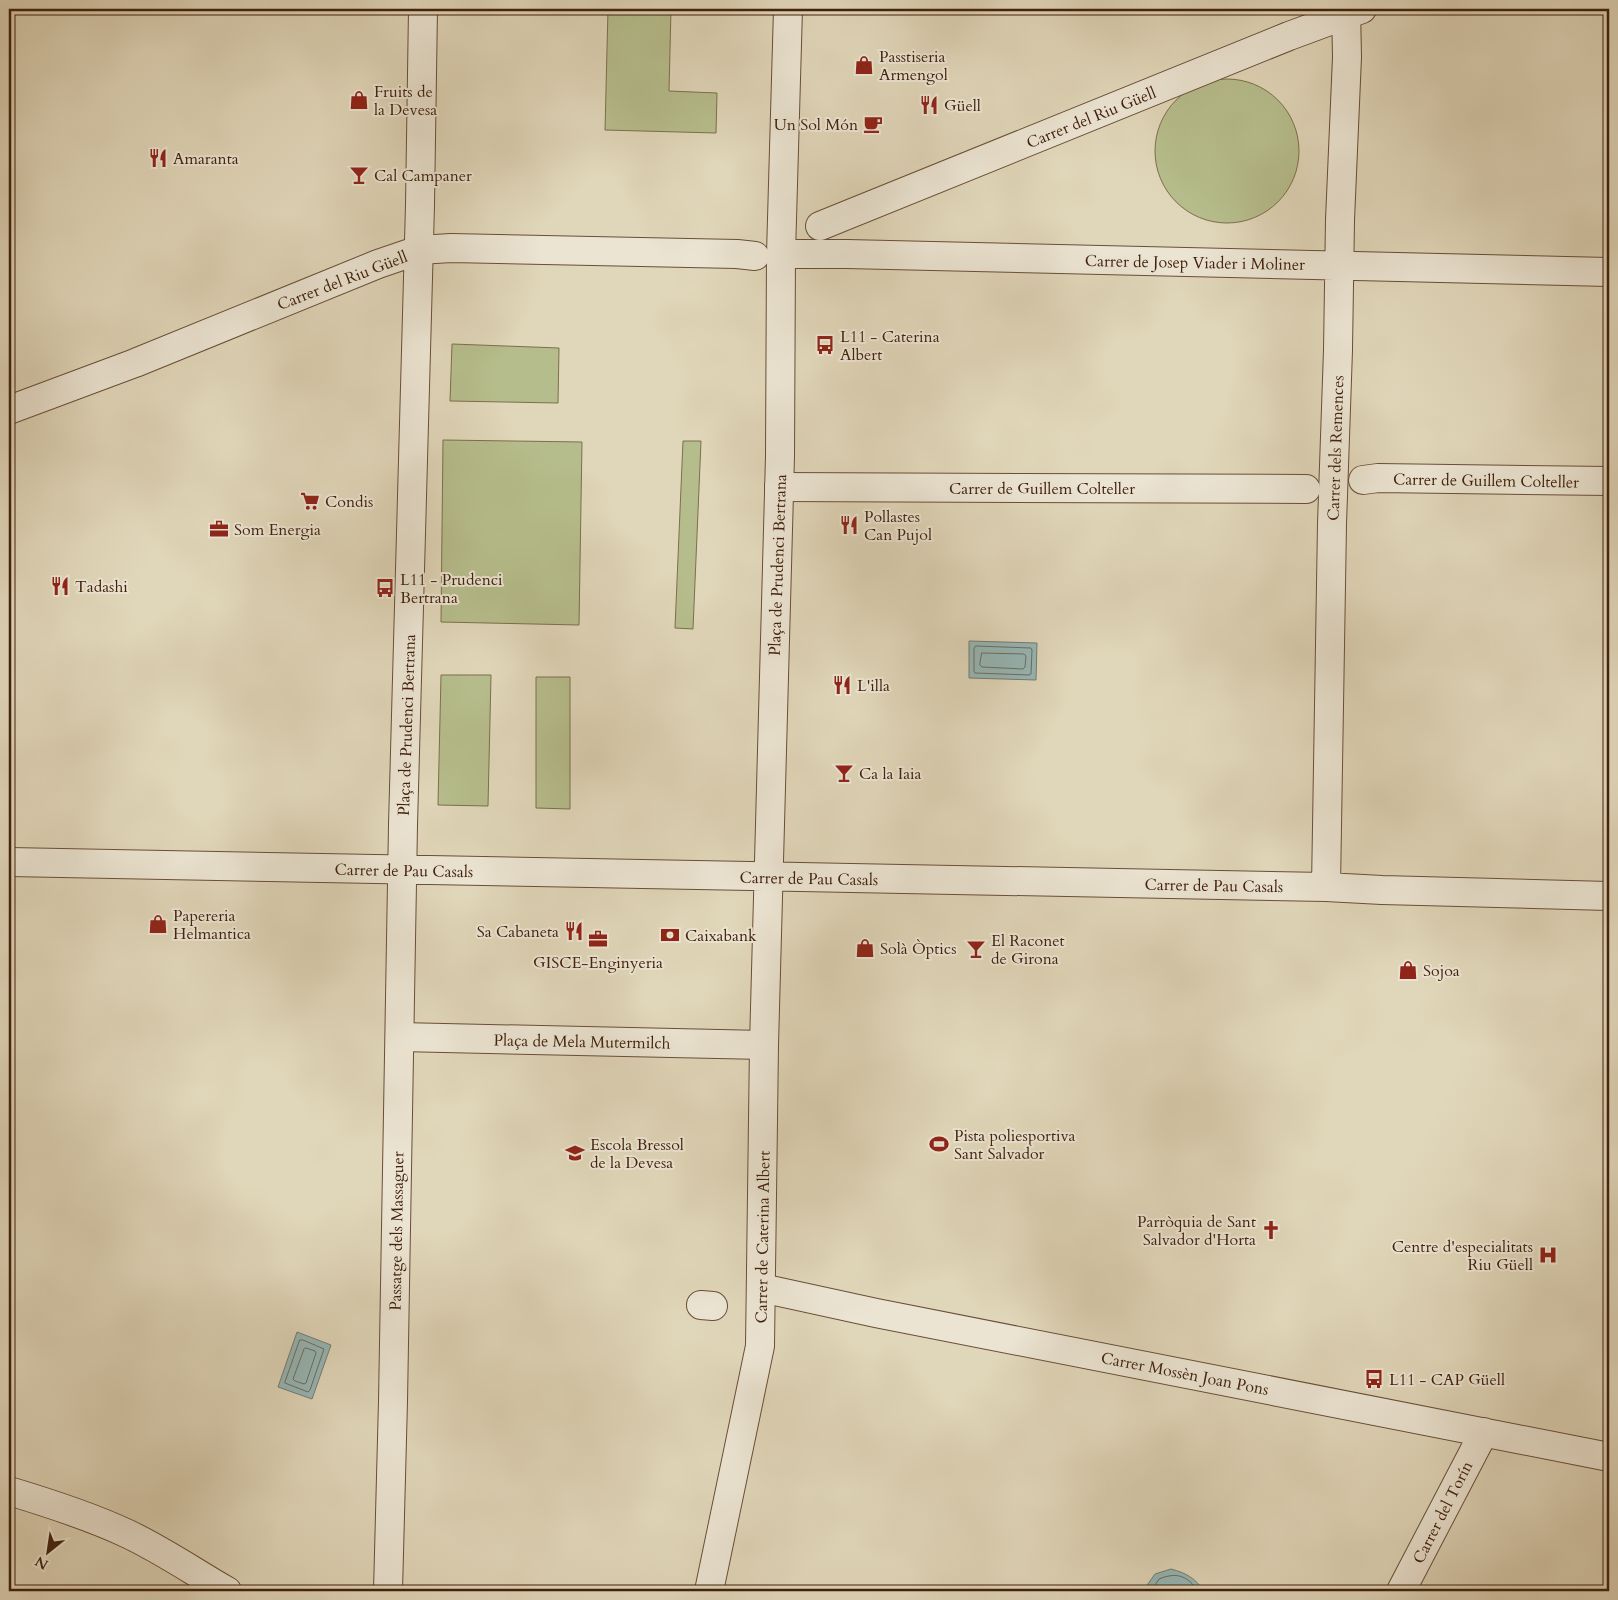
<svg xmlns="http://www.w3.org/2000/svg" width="1618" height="1600" viewBox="0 0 1618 1600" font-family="Cardo,serif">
<rect width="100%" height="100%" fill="#e0d6b9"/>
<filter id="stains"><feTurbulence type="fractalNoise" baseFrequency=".004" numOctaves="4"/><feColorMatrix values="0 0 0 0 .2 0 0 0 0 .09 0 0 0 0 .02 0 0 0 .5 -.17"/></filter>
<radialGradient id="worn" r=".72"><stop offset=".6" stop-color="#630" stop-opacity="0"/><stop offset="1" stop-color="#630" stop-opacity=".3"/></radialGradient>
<!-- green -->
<path fill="#b6bd8c" stroke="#7c6f4c" d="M608 9H671L669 91 717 93 716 133 605 130Z
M1155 151a72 72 0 1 1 144 0a72 72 0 1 1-144 0Z
M452 344 559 348 558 403 450 401Z
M443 440 582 442 579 625 441 622Z
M683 441H701L693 629 675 628Z
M441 675H491L488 806 438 805Z
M536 677H570V809L536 808Z"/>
<!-- water -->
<path fill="#96b7b6" stroke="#747b72" d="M969 641 1037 643 1036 680 969 678Z
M297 1332 331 1345 312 1399 278 1387Z
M1171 1569C1186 1573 1195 1578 1204 1591H1146L1145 1588 1155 1574Z"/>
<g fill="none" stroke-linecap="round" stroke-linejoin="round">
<!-- shore -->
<path stroke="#6c6c62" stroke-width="1" d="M976 646 1031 648 1032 650 1031 674 1029 675 975 673 974 671V649Z
M982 653 1024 654 1026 656 1025 667 1023 669 982 667 980 665Z
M300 1340H303L324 1349 310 1390 308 1392 285 1383Z
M306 1348 315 1351 316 1353 306 1383 304 1384 295 1381 293 1379 304 1349Z
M1151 1591 1159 1579C1176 1572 1187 1575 1198 1591"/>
<!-- pedestrian casing -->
<g stroke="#694e38" stroke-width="30">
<path id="pedestrian" d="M820 226 1289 36 1362 9
M419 250 451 248 737 254 755 256
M1363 480 1378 478 1609 481
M779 487 1306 489
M400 1037 764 1045
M701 1305 713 1306"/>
</g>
<!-- minor casing -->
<g stroke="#694e38" stroke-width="30">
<path id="minor" d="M781 254H847L1609 272
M9 410 135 363 378 264 419 250
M9 862 1326 887 1382 890 1609 896
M1326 887 1332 524 1338 350 1340 220 1347 57 1346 9
M761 1288 876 1313 1609 1457
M388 1591 393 1401 403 825 420 205 423 9
M709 1591 760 1346 764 1045 780 456 781 254 788 9
M1401 1591 1484 1432"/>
</g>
<!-- tertiary casing -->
<g stroke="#694e38" stroke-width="30">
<path id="tertiary" d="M9 1491C49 1503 90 1516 128 1534 162 1550 194 1572 227 1591"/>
</g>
<!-- pedestrian -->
<use href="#pedestrian" stroke="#ebe4d2" stroke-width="28"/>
<!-- minor -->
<use href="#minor" stroke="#ebe4d2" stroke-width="28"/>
<!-- tertiary -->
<use href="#tertiary" stroke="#ebe4d2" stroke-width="28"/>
</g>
<!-- icons -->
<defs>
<g id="shop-bare" transform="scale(1.5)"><path d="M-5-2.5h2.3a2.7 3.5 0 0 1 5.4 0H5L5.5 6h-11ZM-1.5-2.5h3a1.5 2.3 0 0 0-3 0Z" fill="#8f2418" stroke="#ebe4d2" stroke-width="2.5" paint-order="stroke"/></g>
<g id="restaurant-bare" transform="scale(1.5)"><path d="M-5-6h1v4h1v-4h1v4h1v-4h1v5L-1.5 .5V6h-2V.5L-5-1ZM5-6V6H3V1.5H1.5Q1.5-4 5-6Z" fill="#8f2418" stroke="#ebe4d2" stroke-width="2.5" paint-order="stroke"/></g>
<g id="cafe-bare" transform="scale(1.5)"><path d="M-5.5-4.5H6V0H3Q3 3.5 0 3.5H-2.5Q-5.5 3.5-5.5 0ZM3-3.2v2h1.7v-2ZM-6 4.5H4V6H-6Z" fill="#8f2418" stroke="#ebe4d2" stroke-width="2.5" paint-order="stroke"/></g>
<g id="bar-bare" transform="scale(1.5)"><path d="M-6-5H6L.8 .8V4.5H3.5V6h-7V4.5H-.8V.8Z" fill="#8f2418" stroke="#ebe4d2" stroke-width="2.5" paint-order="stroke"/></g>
<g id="bus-bare" transform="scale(1.5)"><path d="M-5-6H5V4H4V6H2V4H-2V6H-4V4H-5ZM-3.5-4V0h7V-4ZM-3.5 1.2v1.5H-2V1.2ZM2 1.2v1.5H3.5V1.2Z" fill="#8f2418" stroke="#ebe4d2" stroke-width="2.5" paint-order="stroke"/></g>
<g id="supermarket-bare" transform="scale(1.5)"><path d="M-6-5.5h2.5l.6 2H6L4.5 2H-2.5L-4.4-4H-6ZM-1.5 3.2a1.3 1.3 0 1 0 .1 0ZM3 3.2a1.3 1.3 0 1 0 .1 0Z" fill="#8f2418" stroke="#ebe4d2" stroke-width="2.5" paint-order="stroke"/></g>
<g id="office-bare" transform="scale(1.5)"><path d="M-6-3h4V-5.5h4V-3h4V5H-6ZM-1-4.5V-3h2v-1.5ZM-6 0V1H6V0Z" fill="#8f2418" stroke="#ebe4d2" stroke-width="2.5" paint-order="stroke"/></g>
<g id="bank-bare" transform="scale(1.5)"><path d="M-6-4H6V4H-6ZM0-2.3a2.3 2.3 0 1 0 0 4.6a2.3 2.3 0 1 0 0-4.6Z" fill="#8f2418" stroke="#ebe4d2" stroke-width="2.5" paint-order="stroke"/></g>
<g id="stadium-bare" transform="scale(1.5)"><path d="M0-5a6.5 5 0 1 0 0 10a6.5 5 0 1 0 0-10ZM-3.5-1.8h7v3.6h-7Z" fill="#8f2418" stroke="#ebe4d2" stroke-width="2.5" paint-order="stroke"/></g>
<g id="school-bare" transform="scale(1.5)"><path d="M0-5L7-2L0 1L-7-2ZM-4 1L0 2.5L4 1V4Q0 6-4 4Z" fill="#8f2418" stroke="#ebe4d2" stroke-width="2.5" paint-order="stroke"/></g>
<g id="church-bare" transform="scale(1.5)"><path d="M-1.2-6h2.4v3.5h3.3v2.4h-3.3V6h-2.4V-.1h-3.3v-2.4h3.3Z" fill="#8f2418" stroke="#ebe4d2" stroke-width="2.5" paint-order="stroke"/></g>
<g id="hospital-bare" transform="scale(1.5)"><path d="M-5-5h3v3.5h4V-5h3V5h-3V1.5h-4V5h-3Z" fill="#8f2418" stroke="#ebe4d2" stroke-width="2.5" paint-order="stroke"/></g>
</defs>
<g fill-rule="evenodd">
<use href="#shop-bare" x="864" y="65"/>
<use href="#shop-bare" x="359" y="100"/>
<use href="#restaurant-bare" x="929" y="105"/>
<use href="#cafe-bare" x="873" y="124"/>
<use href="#restaurant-bare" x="158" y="158"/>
<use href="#bar-bare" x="359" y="175"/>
<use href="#bus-bare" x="825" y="345"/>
<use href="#supermarket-bare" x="310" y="501"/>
<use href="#restaurant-bare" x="849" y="525"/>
<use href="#office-bare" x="219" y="529"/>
<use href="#restaurant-bare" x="60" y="586"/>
<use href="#bus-bare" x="385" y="588"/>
<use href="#restaurant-bare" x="842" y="685"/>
<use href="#bar-bare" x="844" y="773"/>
<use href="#shop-bare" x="158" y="924"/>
<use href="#restaurant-bare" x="574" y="931"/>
<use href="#bank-bare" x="670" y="935"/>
<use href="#office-bare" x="598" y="939"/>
<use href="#shop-bare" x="865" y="948"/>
<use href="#bar-bare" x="976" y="949"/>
<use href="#shop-bare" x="1408" y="970"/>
<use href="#stadium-bare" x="939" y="1144"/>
<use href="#school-bare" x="575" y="1153"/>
<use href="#church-bare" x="1271" y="1230"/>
<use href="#hospital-bare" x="1548" y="1255"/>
<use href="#bus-bare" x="1374" y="1379"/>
</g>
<g text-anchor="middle" stroke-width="4" stroke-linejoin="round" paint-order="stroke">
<!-- poi labels -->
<g font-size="16" fill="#41210d" stroke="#ebe4d2" text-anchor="start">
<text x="879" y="62">Passtiseria<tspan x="879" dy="18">Armengol</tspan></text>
<text x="374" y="97">Fruits de<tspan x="374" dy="18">la Devesa</tspan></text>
<text x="944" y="111">Güell</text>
<text x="858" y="130" text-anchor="end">Un Sol Món</text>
<text x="173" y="164">Amaranta</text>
<text x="374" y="181">Cal Campaner</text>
<text x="840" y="342">L11 - Caterina<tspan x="840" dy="18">Albert</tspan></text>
<text x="325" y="507">Condis</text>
<text x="864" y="522">Pollastes<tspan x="864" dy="18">Can Pujol</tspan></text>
<text x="234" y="535">Som Energia</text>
<text x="400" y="585">L11 - Prudenci<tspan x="400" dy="18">Bertrana</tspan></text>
<text x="75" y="592">Tadashi</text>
<text x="857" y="691">L'illa</text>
<text x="859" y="779">Ca la Iaia</text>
<text x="173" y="921">Papereria<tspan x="173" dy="18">Helmantica</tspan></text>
<text x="559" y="937" text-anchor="end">Sa Cabaneta</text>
<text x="685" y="941">Caixabank</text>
<text x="991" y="946">El Raconet<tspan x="991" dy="18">de Girona</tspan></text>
<text x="880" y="954">Solà Òptics</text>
<text x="598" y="968" text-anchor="middle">GISCE-Enginyeria</text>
<text x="1423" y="976">Sojoa</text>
<text x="954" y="1141">Pista poliesportiva<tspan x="954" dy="18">Sant Salvador</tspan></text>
<text x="590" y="1150">Escola Bressol<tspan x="590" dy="18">de la Devesa</tspan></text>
<text x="1256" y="1227" text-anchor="end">Parròquia de Sant<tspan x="1256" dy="18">Salvador d'Horta</tspan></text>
<text x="1533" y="1252" text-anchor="end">Centre d'especialitats<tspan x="1533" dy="18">Riu Güell</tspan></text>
<text x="1389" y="1385">L11 - CAP Güell</text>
</g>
<!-- street labels -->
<g font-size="16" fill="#41210d" stroke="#ebe4d2">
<text transform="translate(1091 117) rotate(-22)" y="6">Carrer del Riu Güell</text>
<text transform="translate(1195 262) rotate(1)" y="6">Carrer de Josep Viader i Moliner</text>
<text transform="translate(342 280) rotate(-21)" y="6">Carrer del Riu Güell</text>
<text transform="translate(1335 448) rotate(-88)" y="6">Carrer dels Remences</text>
<text transform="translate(1486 480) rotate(1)" y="6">Carrer de Guillem Colteller</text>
<text x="1042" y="494">Carrer de Guillem Colteller</text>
<text transform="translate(777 565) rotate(-88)" y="6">Plaça de Prudenci Bertrana</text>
<text transform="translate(406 725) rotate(-88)" y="6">Plaça de Prudenci Bertrana</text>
<text transform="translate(404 870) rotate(1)" y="6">Carrer de Pau Casals</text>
<text transform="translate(809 878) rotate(1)" y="6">Carrer de Pau Casals</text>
<text transform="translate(1214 885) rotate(1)" y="6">Carrer de Pau Casals</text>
<text transform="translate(582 1041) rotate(1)" y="6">Plaça de Mela Mutermilch</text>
<text transform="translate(396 1231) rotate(-89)" y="6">Passatge dels Massaguer</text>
<text transform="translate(762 1237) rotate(-89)" y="6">Carrer de Caterina Albert</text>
<text transform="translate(1185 1373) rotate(11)" y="6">Carrer Mossèn Joan Pons</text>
<text transform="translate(1442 1512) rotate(-63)" y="6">Carrer del Torín</text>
</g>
</g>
<!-- margin -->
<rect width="1618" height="1600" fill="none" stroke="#e0d6b9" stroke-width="30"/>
<rect x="10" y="10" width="1598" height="1580" fill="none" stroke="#41210d" stroke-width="2.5"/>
<rect x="15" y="15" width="1588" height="1570" fill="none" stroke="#41210d"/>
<!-- north arrow -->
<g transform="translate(48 1552) rotate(210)" stroke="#ebe4d2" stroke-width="4" paint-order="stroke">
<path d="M0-4L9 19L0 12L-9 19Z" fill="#41210d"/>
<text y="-8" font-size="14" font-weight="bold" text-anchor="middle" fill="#41210d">N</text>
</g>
<rect width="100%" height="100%" filter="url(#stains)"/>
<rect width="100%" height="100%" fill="url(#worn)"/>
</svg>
